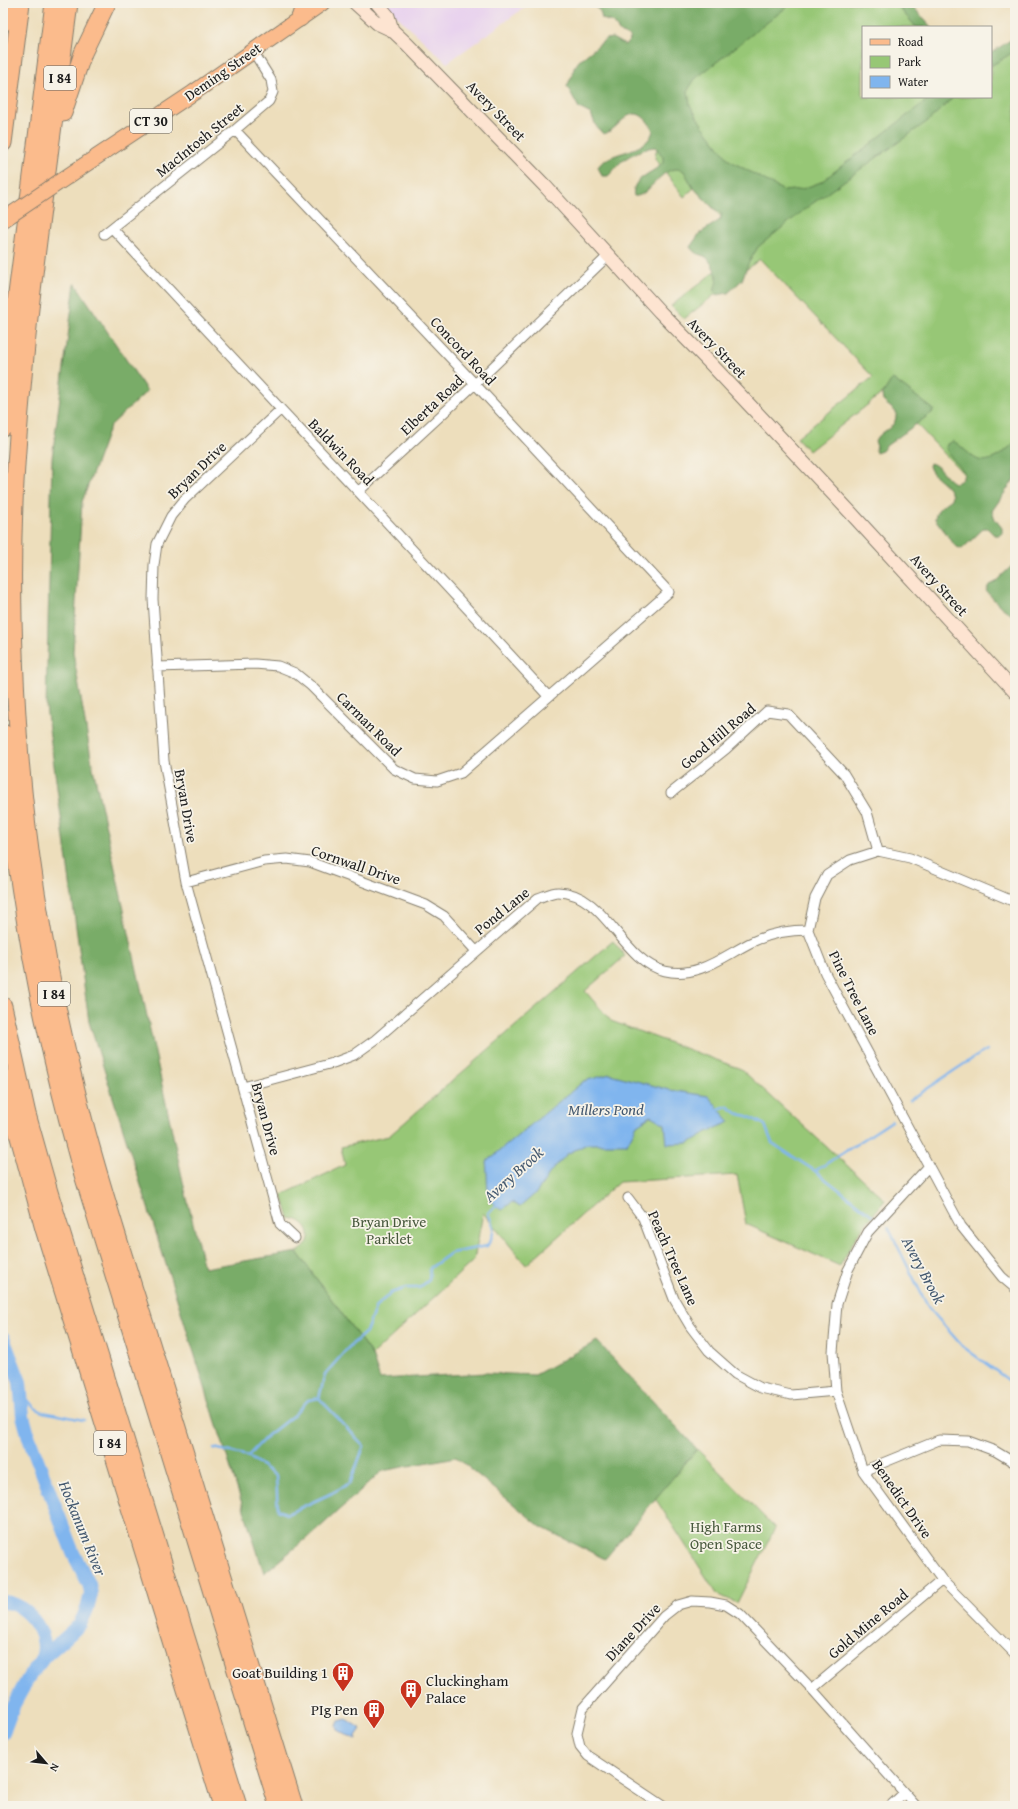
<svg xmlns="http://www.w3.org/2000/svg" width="1018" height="1809" viewBox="0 0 1018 1809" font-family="'Gentium Book Plus',serif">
<rect width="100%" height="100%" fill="#f7f3e8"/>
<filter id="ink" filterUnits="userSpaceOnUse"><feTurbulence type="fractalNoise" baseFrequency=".025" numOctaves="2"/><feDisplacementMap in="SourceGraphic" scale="8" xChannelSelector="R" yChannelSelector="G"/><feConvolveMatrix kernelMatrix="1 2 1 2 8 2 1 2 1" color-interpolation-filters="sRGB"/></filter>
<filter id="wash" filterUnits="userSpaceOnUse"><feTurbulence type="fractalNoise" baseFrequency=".012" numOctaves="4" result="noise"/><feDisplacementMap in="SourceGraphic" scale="16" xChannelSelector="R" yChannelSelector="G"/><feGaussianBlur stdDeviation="0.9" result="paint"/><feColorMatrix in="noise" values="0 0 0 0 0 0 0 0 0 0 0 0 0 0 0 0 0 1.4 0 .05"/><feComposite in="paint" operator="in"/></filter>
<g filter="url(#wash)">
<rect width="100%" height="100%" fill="#eddebc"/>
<!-- built -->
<path fill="#e8d2ee" d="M383 3H531L447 63Z"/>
<!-- green -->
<path fill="#97c776" stroke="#5a7249" d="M777 3H904L924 27H863V97H991V56L1015 38V455L974 485 885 391 809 451 797 438 873 377 760 259 684 319 671 306 748 245 694 188 684 197 655 158 667 89Z
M613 941 625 956 585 991 611 1021 741 1069 885 1200 857 1235 840 1266 746 1224 737 1175 619 1182 526 1265 483 1213 474 1260 372 1355 297 1252C317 1242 311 1220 289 1218L282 1195 345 1165 341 1147 389 1136Z
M697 1449 775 1528 737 1603 717 1594 655 1498Z"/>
<!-- forest -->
<path fill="#79ac67" stroke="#4a6442" d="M590 3H792L695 79 688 90 690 105 702 125 729 160 784 191 802 189 821 182 931 97H954L928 121 809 206 758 247 748 264 742 280 728 293 717 295C711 290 718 284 717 277 716 272 710 260 706 257 698 253 697 256 690 247L700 233 720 220 722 214 711 206 692 186 684 171C663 160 649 199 634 196 630 178 654 173 663 163V157L656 147C646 147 629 155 621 162 616 166 613 172 608 176H602L598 167C610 149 646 155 653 131 651 126 649 123 646 120 629 101 618 132 603 134L596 126 591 114 579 108 567 86 573 74 574 68 579 61 606 39 612 38 625 45 630 40V37L620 32 612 22 602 19 600 11Z
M895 3H910L931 27H916Z
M1015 37V51L991 66V53Z
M75 283 147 391 110 426 82 502 73 652 92 763 184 1186 204 1268 297 1252 372 1355 380 1379 486 1373 535 1375 597 1341 697 1449 605 1559 541 1527 456 1457 382 1471 318 1529 264 1573 89 1022 46 707 52 458Z
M893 379 933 409V412L886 446 882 451 876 453 875 450 877 446 875 442C880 429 898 430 896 412L883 401 882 395 890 382Z
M953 441C961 445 965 451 972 456 987 469 1004 452 1015 442V478L992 511 995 519 1002 528V533L1000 535H994L987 528H984L962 549 955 546 949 537 935 519C936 509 944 504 951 499L952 495C948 482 932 478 929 466L930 463C940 465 945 478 954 483 960 483 964 478 964 472L947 452 946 448 947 444Z
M1015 563V617L1000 606 986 591 989 585 995 582Z"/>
<!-- water -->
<path fill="#80b5ee" stroke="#4e6885" d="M610 1074 670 1090 708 1096 730 1122 707 1132 689 1143 667 1144 665 1124 651 1116 637 1125 627 1144H587L567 1154 551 1171 537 1192 520 1207 512 1202 502 1210C483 1201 489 1181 486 1162L584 1081Z
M346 1719 361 1729 356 1736 357 1740 338 1730 337 1726 339 1721Z"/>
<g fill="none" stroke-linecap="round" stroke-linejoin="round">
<!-- stream -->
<path stroke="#80b5ee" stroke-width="2.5" d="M910 1100C936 1084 960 1065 987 1050
M716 1110 727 1106 738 1114 748 1116 765 1125 772 1143 815 1171 873 1216
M815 1171 892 1121
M888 1227 928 1307 962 1346 1015 1385
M21 1392 35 1408 43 1412 84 1420
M214 1448 248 1456 276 1476 278 1510 287 1514 332 1493 350 1483 364 1446 319 1398 325 1374 348 1348 366 1332 376 1306 391 1293 406 1288H419L429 1280 430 1268 451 1253 487 1246C496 1233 494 1227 488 1213L496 1205
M248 1456 267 1436 295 1414 308 1400 319 1398"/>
<!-- river -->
<path stroke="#80b5ee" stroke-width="14" d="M3 1338 20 1382 23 1416 29 1438 73 1553 89 1584 91 1594 87 1609 80 1624 71 1633 46 1655 30 1675 13 1706 3 1733
M3 1602C26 1602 53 1637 41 1660"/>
</g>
</g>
<g filter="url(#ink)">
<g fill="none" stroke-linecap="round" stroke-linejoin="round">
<!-- street casing -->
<g stroke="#847d6c" stroke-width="11">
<path id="street" d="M112 228C257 385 404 539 548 696
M104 234 235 130 269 101 273 92 271 80 253 51
M280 410 185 499 171 516 157 544 154 565 153 599 164 761 186 882 280 1224 295 1238
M359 491 475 384 609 255
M157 667 255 664 278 666 295 673 311 686 394 769 415 779 437 781 461 773 669 592 475 384 235 130
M671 793 726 749 767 711 788 714 844 774 867 812 878 851
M186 882 264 861 287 859 310 862 426 905 444 916 476 951
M1015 902 910 858 878 851 850 860 827 875 815 898 808 930 825 973 961 1226 1002 1277 1015 1288
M243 1087 333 1063 354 1055 375 1040 538 898C544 896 552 892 558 892 607 893 620 960 665 971 698 979 725 955 752 942 769 934 790 930 808 930
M929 1166 868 1232 848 1270 837 1304 833 1352 836 1391 863 1471 942 1580 1015 1654
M628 1198 643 1218 674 1299 690 1326 709 1351 735 1374 761 1388 791 1395 836 1391
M863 1471 939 1440 968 1441 995 1451 1015 1463
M812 1689 942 1580
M663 1806 588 1756 580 1746 577 1733 583 1708 664 1616 678 1605 692 1601 710 1602 726 1605 740 1614 812 1689 916 1806
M890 1806 904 1793"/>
</g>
<!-- secondary casing -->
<g stroke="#847d6c" stroke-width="15">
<path id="secondary" d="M355 3 377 23 392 30 407 44 545 186 660 312 710 363 851 513 1015 692
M377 3 388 16 392 30"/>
</g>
<!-- primary casing -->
<g stroke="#847d6c" stroke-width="17">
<path id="primary" d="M77 170 193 93 322 3"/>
</g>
<!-- highway casing -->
<g stroke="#847d6c" stroke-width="19">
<path id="highway" d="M69 3C49 162 24 321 15 482 10 574 13 667 20 759 30 876 51 992 80 1106 102 1193 131 1278 157 1363 203 1511 248 1658 294 1806
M300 18 305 3
M3 23 6 3
M63 113 83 53 107 3
M3 143 21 3
M3 428 15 310 54 3
M3 733C14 879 40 1024 80 1165L278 1806
M3 1006 27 1114 49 1192 238 1806
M3 1078 44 1229 222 1806"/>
</g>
<!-- street -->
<use href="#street" stroke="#fff" stroke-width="9"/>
<!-- secondary -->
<use href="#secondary" stroke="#fde4d1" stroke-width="13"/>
<!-- primary -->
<use href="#primary" stroke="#fbbb8c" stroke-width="15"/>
<!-- highway -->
<use href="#highway" stroke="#fbbb8c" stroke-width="17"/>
<!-- primary-bridge casing -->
<g stroke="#847d6c" stroke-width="17" stroke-linecap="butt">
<path id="primary-bridge" d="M3 220 77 170"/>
</g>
<!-- primary-bridge -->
<use href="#primary-bridge" stroke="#fbbb8c" stroke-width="15"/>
</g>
</g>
<!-- icons -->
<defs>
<g id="building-pin" transform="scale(1.15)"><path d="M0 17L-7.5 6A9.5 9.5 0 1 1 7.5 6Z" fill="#c8321e" stroke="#f7f3e8"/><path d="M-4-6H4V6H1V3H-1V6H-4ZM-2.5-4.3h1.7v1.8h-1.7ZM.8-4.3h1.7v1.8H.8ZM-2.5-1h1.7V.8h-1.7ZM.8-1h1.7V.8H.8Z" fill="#fff"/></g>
</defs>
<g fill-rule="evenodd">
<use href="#building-pin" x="343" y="1673"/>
<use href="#building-pin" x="411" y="1690"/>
<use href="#building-pin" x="374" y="1710"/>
</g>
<g text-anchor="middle" stroke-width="3.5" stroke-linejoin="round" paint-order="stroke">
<!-- shield labels -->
<g fill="#f7f3e8" stroke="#5e5c59" stroke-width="1">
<rect x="44" y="66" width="32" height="24" rx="3"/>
<rect x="130" y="109" width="42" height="24" rx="3"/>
<rect x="38" y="982" width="32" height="24" rx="3"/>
<rect x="94" y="1431" width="32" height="24" rx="3"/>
</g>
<g font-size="14" font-weight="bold" fill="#1c1c1c">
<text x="60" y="83">I 84</text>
<text x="151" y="126">CT 30</text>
<text x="54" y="999">I 84</text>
<text x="110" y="1448">I 84</text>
</g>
<!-- street labels -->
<g font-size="15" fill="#1c1c1c" stroke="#f7f3e8">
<text transform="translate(223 72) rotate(-35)" y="5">Deming Street</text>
<text transform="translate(496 111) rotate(46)" y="5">Avery Street</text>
<text transform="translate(200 140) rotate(-39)" y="5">MacIntosh Street</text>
<text transform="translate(717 348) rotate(46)" y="5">Avery Street</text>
<text transform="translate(463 351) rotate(47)" y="5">Concord Road</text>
<text transform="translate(432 405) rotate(-43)" y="5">Elberta Road</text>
<text transform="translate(341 452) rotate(46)" y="5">Baldwin Road</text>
<text transform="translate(197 470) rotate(-44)" y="5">Bryan Drive</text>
<text transform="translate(939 585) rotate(48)" y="5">Avery Street</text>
<text transform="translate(369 724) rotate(45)" y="5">Carman Road</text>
<text transform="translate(718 736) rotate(-40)" y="5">Good Hill Road</text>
<text transform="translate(186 806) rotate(80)" y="5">Bryan Drive</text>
<text transform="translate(356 865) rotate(19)" y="5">Cornwall Drive</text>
<text transform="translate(502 911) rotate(-39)" y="5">Pond Lane</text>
<text transform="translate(854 993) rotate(63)" y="5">Pine Tree Lane</text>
<text transform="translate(266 1119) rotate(75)" y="5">Bryan Drive</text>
<text transform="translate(673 1258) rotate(66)" y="5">Peach Tree Lane</text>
<text transform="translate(902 1499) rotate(55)" y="5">Benedict Drive</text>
<text transform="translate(868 1624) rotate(-40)" y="5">Gold Mine Road</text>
<text transform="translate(633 1632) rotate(-47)" y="5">Diane Drive</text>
</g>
<!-- park labels -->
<g font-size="15" fill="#47583c" stroke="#f7f3e8">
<text x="389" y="1227">Bryan Drive<tspan x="389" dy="17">Parklet</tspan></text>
<text x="726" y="1532">High Farms<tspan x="726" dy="17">Open Space</tspan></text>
</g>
<!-- poi labels -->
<g font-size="15" fill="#1c1c1c" stroke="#f7f3e8" text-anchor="end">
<text x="328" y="1678">Goat Building 1</text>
<text x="426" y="1686" text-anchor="start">Cluckingham<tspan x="426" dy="17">Palace</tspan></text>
<text x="358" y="1715">PIg Pen</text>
</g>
<!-- water labels -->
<g font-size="16" font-style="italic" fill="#445970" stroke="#f7f3e8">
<text x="606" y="1115">Millers Pond</text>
<text transform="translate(513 1174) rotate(-42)" y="6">Avery Brook</text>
<text transform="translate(924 1270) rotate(62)" y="6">Avery Brook</text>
<text transform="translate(83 1528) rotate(68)" y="6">Hockanum River</text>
</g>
</g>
<!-- margin -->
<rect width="1018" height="1809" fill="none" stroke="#f7f3e8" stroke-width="16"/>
<!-- legend -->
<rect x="862" y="26" width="130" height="72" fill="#f7f3e8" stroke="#9f9d96"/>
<rect x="870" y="39" width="20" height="6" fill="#fbbb8c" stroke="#9f9d96"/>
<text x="898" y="46" font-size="12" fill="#1c1c1c">Road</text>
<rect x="870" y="56" width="20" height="12" fill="#97c776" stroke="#9f9d96"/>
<text x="898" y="66" font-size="12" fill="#1c1c1c">Park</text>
<rect x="870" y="76" width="20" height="12" fill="#80b5ee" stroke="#9f9d96"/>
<text x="898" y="86" font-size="12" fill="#1c1c1c">Water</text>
<!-- north arrow -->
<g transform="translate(46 1763) rotate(118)" stroke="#f7f3e8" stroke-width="3" paint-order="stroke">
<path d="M0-3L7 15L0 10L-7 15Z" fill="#1c1c1c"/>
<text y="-6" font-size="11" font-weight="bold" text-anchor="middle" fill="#1c1c1c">N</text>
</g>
</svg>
